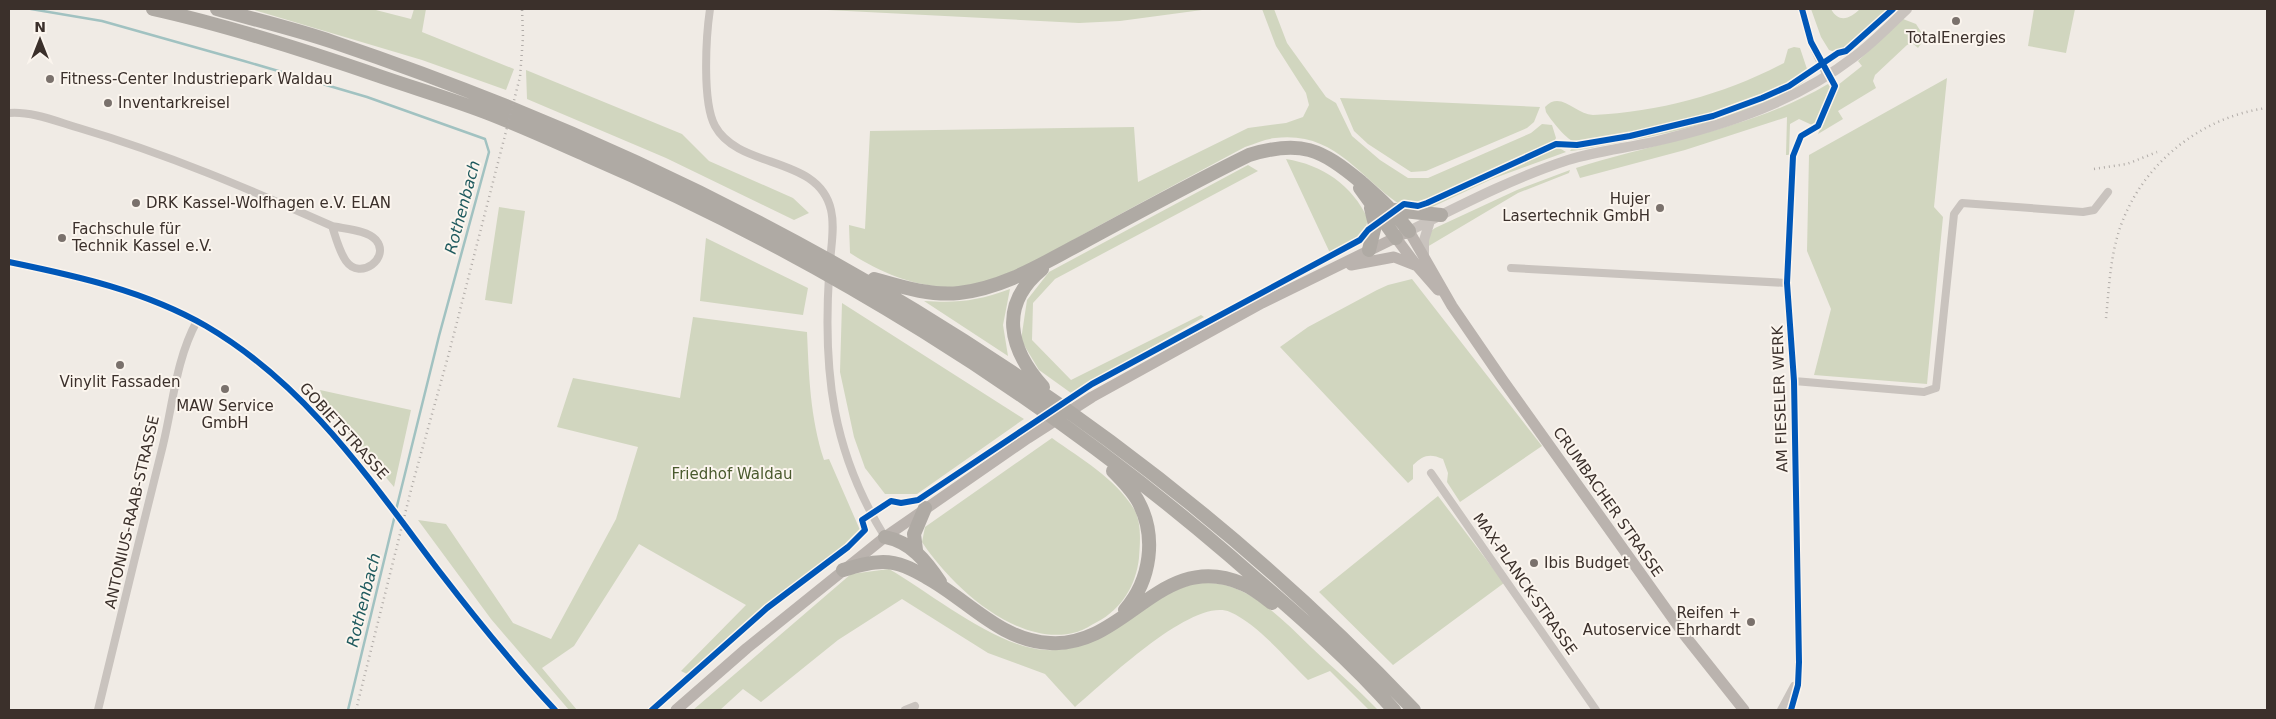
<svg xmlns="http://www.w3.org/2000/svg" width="2276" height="719" viewBox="0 0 2276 719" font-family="'DejaVu Sans',sans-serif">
<rect width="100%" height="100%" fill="#f0ebe5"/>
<!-- green -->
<path fill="#d1d6bf" d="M251 9H372L411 19 414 9H426L422 32 514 69 506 90 422 60Z
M808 9H1201L1202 10 1120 21 1079 23Z
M1262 9H1274L1287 43 1326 97 1336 103 1352 136 1380 160 1408 178H1428L1531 133 1542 124 1552 125 1556 138 1554 142 1426 202C1417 204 1406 200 1399 204 1357 175 1334 131 1275 138 1265 139 1255 144 1245 147 1197 173 1149 198 1102 224 1057 248 997 289 945 287 910 285 880 272 850 253L849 225 865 229 870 131 1134 127 1138 182 1248 128 1286 123 1303 117 1309 105 1306 93 1276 46Z
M1811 9H1831C1839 24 1851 18 1860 9H1890L1851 45 1835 52 1829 50 1821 37Z
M2034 9H2075L2066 53 2028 46Z
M1903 19 1916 24 1925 38 1918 48 1912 43 1907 45 1875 75 1873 81 1876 88 1838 111 1843 119 1818 134 1838 85 1862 66 1858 61Z
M1794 47 1800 48 1807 69 1802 76C1743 108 1677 128 1611 138 1601 139 1587 144 1577 143 1567 141 1551 120 1546 112L1545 107C1561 90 1576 115 1593 115 1660 112 1725 94 1784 63L1788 49Z
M526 70 682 134 709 161 793 198 809 213 794 220 666 158 527 99Z
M1808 78C1771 113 1662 135 1612 144 1598 146 1583 150 1570 151L1573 147C1637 137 1703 126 1763 100 1778 94 1793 84 1808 78Z
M1947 78 1934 207 1943 217 1927 384 1814 375 1831 309 1807 251 1809 155Z
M1828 84 1832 90 1818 121 1812 125 1799 119 1790 124 1789 155H1786L1787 117 1685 150 1580 178 1576 168C1661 141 1750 130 1828 84Z
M1340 98 1540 107 1534 122 1527 128 1426 171 1411 172 1368 144 1354 131Z
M1556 146 1566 152 1492 179 1428 209 1422 206Z
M1286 159C1323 165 1352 185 1368 219L1364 234 1330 253Z
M1248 165 1258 171 1055 279 1033 303 1032 340 1071 380 1201 315 1204 317 1071 393 1039 370 1021 340 1027 300 1049 272Z
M1570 170 1569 173 1518 193 1427 247 1431 231 1435 228 1517 190Z
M499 207 525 211 512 304 485 300Z
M706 238 808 288 803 315 700 301Z
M1412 279 1542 446 1460 502 1447 482 1448 473 1443 459C1430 453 1423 455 1413 465V479L1408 483 1280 347 1308 327 1377 290 1388 285Z
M1010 289 1003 325 1008 356 924 301C959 303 977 301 1010 289Z
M842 303 1024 419 917 494H885L865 468 854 437 840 372Z
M693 317 807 332C809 376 810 417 824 460L829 459 860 530 846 544 766 607 689 675 681 671 746 605 639 544 574 646 542 668 577 710H569L491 619 418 520 446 524 513 623 551 639 616 519 638 447 557 427 573 378 680 398Z
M320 390 411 410 394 487 327 408Z
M1052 438C1081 459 1115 478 1134 509 1142 523 1140 543 1139 558 1136 585 1122 609 1097 622 1091 625 1084 630 1077 632 1018 649 951 586 922 542L925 527Z
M1438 496 1504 583 1393 665 1319 592Z
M889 569C932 594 996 647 1045 650 1083 652 1116 631 1144 609 1216 554 1258 595 1312 648 1334 669 1357 688 1378 710H1369L1330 671 1308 680C1286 659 1258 624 1230 612 1193 596 1104 683 1075 707L1045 674 988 653 902 599 838 640 761 702 743 689 720 710H693L851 574Z"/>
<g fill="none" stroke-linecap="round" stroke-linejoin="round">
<!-- stream -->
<path stroke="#a1c2c1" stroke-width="2.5" d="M31 9 102 21 244 61 367 97 485 139 489 152 439 336 396 510
M348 710 395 515"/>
<!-- minor -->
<path stroke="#c9c3be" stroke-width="8" d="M710 9C706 36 702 102 715 126 739 170 819 155 831 210 835 227 831 246 830 263
M1802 9 1811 42 1827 76
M9 113C32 111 58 122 79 128 167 154 249 189 332 226 345 229 367 230 376 240 391 258 360 281 346 261 339 251 336 238 332 226
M9 262C77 276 145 291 206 326 307 385 370 480 439 571 476 619 514 666 555 710
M1511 268 1787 283
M829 275C823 372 832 452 885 537
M1794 381 1924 392 1936 388 1954 214 1962 203 2083 212 2094 210 2108 192
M1431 473 1596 710
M98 710C119 622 141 533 163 445 173 404 176 359 197 321
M905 710 915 706
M1781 710 1794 686
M1791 710 1798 685 1799 650 1794 381 1787 283 1793 156 1801 136"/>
<!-- tertiary -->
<path stroke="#c9c3be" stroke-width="10" d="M1409 231C1461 205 1513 178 1568 160 1597 151 1627 148 1657 141 1728 124 1795 102 1854 57 1873 43 1890 25 1907 9
M1424 256V240L1430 221"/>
<!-- secondary -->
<path stroke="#bab3ae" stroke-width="11" d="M1396 238 1417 266 1438 290
M1351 265 1394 257 1417 266
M676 710 747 648 885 537 1028 438 1092 397 1262 303 1409 231 1452 306 1502 379 1686 637 1744 710"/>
<!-- motorway -->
<path stroke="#afaaa4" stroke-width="14" d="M153 9C230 26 307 51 382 77 417 89 451 99 485 112 519 125 552 140 586 155 818 255 1038 391 1230 556 1286 605 1345 654 1394 710
M217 9C256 20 295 29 333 42 739 179 1117 397 1414 710
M1360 188 1396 238
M1394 210 1441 215
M1369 250 1375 225 1371 208
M1042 269C998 305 1009 349 1043 387
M874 279C902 287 930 296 959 293 1003 288 1040 265 1078 245 1135 214 1192 183 1249 155 1301 139 1321 149 1361 182 1379 198 1395 212 1409 231
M1113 471C1122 480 1132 490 1138 501 1157 536 1151 580 1125 610
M885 537C911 542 926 561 940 582
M916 550 914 534 925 508
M843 570C856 566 869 562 883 562 899 562 912 569 926 577 967 599 1000 641 1050 643 1126 648 1161 548 1243 584 1253 588 1263 596 1272 603"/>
<!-- rail -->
<path stroke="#b1aca8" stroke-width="2.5" stroke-dasharray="1 4" stroke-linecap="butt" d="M2094 169 2127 164 2157 152
M2106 318C2109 289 2110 259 2119 231 2140 165 2200 117 2267 108
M356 710 412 486 449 353 520 77 523 37 522 9"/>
<!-- cycleway casing -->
<g stroke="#fbf5ee" stroke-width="9">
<path id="cycleway" d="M9 262C77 276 145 291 206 326 307 385 370 480 439 571 476 619 514 666 555 710
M652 710 767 608 848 547 865 530 862 520 891 501 901 503 918 500 1092 384 1360 240 1368 230 1404 204 1418 206 1427 203 1556 144 1577 145 1630 136 1713 116 1762 98 1789 86 1838 53 1846 51 1893 9
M1791 710 1798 685 1799 662 1794 381 1787 283 1793 156 1801 136 1818 126 1835 86 1811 42 1802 9"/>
</g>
<!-- cycleway -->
<use href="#cycleway" stroke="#0057b8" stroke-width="6"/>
</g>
<!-- markers -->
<g fill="#7a716c" stroke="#fbf5ee" stroke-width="2">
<circle cx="1956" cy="21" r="5"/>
<circle cx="50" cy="79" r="5"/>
<circle cx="108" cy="103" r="5"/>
<circle cx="136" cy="203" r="5"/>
<circle cx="1660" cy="208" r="5"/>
<circle cx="62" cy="238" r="5"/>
<circle cx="120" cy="365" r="5"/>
<circle cx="225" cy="389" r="5"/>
<circle cx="1534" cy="563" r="5"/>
<circle cx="1751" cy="622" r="5"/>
</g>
<g text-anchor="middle" stroke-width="4" stroke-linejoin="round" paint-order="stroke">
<!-- poi labels -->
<g font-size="15" fill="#3b302b" stroke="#fbf5ee" text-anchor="start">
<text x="1956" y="43" text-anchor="middle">TotalEnergies</text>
<text x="60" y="84">Fitness-Center Industriepark Waldau</text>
<text x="118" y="108">Inventarkreisel</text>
<text x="1650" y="204" text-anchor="end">Hujer<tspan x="1650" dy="17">Lasertechnik GmbH</tspan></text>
<text x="146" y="208">DRK Kassel-Wolfhagen e.V. ELAN</text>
<text x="72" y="234">Fachschule für<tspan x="72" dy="17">Technik Kassel e.V.</tspan></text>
<text x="120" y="387" text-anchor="middle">Vinylit Fassaden</text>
<text x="225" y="411" text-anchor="middle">MAW Service<tspan x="225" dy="17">GmbH</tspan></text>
<text x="1544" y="568">Ibis Budget</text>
<text x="1741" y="618" text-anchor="end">Reifen +<tspan x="1741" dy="17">Autoservice Ehrhardt</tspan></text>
</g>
<!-- street labels -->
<g font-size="15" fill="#3b302b" stroke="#fbf5ee">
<text transform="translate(1780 399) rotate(-92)" y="5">AM FIESELER WERK</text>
<text transform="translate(344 431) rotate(48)" y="5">GOBIETSTRASSE</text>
<text transform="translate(1608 502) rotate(55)" y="5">CRUMBACHER STRASSE</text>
<text transform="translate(132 512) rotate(-77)" y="5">ANTONIUS-RAAB-STRASSE</text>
<text transform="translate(1525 584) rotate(55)" y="5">MAX-PLANCK-STRASSE</text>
</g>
<!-- park labels -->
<g font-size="15" fill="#4a5a2e" stroke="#fbf5ee">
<text x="732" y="479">Friedhof Waldau</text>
</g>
<!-- water labels -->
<g font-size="16" font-style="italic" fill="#1f5a5e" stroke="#fbf5ee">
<text transform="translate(462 207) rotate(-75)" y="6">Rothenbach</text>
<text transform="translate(363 600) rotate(-76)" y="6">Rothenbach</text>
</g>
</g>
<!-- border -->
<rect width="2276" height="719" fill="none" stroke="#3b302b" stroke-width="20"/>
<!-- north arrow -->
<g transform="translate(40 40)" stroke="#fbf5ee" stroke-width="4" paint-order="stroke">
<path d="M0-4L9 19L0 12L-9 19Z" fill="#3b302b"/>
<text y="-8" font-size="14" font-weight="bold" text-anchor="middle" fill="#3b302b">N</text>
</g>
</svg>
